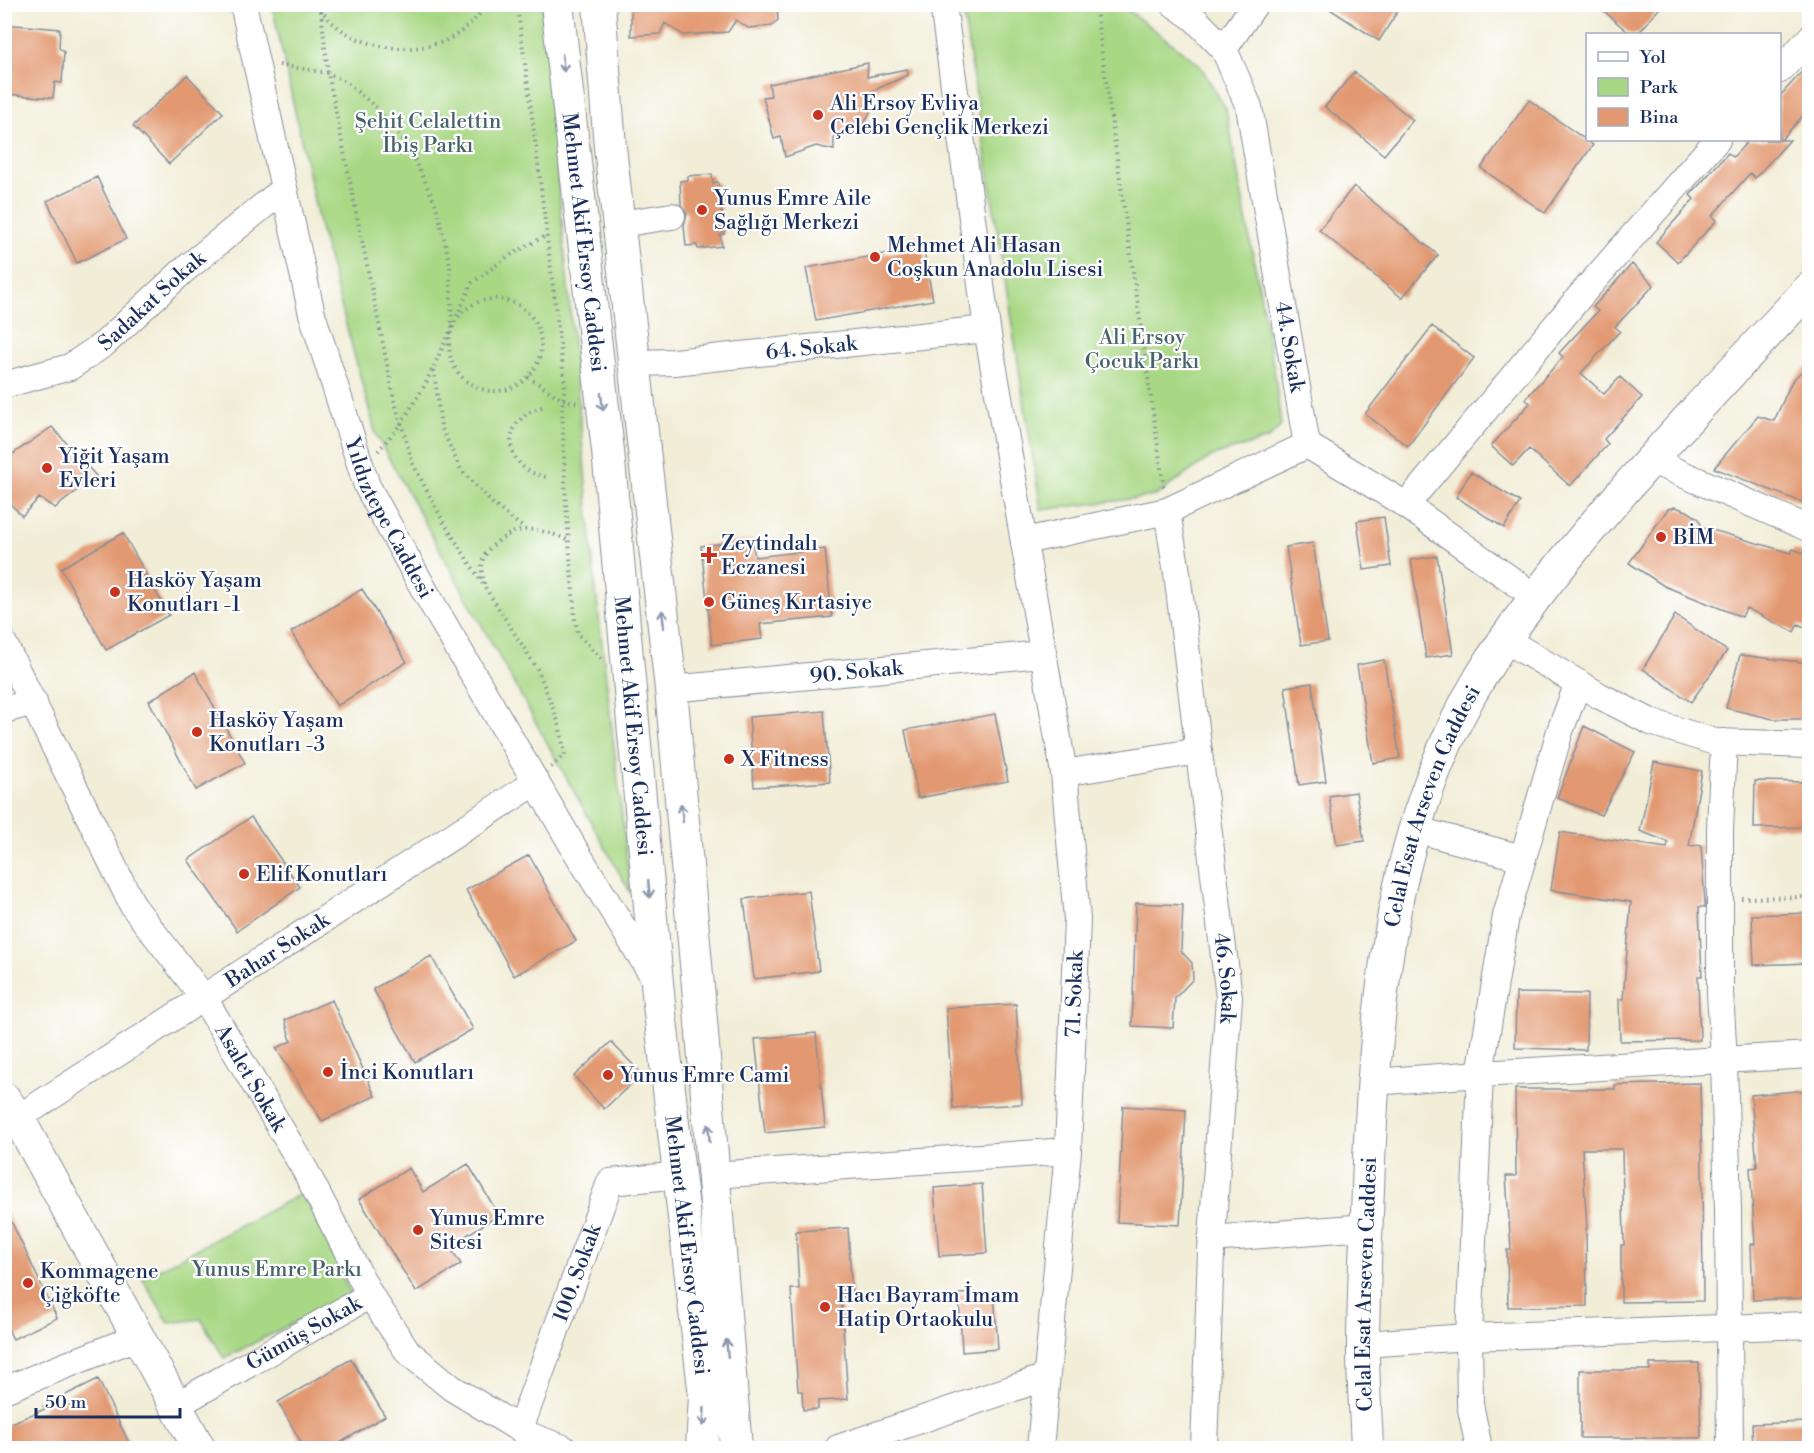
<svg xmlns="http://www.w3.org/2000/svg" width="1814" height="1453" viewBox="0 0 1814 1453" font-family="'Libre Bodoni',serif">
<rect width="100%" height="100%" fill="#fff"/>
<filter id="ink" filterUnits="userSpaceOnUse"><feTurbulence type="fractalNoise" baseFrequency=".0167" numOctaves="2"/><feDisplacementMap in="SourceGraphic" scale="12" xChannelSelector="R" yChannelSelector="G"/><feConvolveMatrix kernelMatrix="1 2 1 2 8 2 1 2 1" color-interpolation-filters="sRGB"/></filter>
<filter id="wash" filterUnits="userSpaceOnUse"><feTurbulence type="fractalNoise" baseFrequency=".008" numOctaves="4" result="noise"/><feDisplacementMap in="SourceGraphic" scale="24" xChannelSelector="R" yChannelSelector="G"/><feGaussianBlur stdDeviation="1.35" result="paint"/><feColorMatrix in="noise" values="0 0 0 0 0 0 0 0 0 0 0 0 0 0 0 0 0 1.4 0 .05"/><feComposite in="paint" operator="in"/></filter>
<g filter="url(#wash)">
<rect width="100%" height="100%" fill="#f1edd7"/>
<!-- green -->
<path fill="#a9d885" stroke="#628472" stroke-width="1.5" d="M272 5H542L596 592 631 894 376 435 320 228Z
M962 5H1121L1199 64 1226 109 1275 375 1281 426 1268 439 1212 456 1155 496 1041 510Z
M304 1192 351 1294 224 1358 201 1319 169 1323 142 1278Z"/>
<g id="blocks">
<!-- building -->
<path fill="#e29870" d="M631 4H777L778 20 772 26 748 28 736 20 728 32 683 35 665 23 660 34 631 36Z
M1322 4H1402L1379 41Z
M1596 4H1663L1638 34H1630Z
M4 24 60 29 59 48 64 52 62 83 55 82 53 98 4 94Z
M868 63 867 77 907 69 908 75 866 94 871 110 867 119 859 129 834 135V150L816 146 785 157 781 137 774 139 763 97 771 96 769 84Z
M1809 64V109L1781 140H1790L1755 178 1750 173 1712 216 1717 220 1678 262 1656 242 1694 199 1690 195 1728 153 1733 157 1749 140H1779V97Z
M1354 72 1413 120 1384 155 1325 107Z
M187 75 223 113 169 164 133 126Z
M1529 100 1593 145 1545 213 1481 168Z
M712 174 713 183 718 182 724 234 720 235 722 246 698 249 697 245 686 246 684 225 687 214 681 205 680 181 688 180V176Z
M97 177 126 239 77 263 47 201Z
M1354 186 1438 255 1402 298 1319 230Z
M923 247 933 300 816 321 806 268Z
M1632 264 1654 285 1615 327 1620 331 1581 373 1604 394 1620 377 1642 397 1604 439 1608 444 1570 486 1529 449 1513 466 1491 446 1530 403 1525 399 1563 357 1559 353 1598 311 1593 307Z
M1432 326 1474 358 1408 446 1365 414Z
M1809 364V505L1714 468 1758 416 1774 421 1792 381Z
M52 427 96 476 55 508 39 498 22 516 4 497V460Z
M1471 472 1520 502 1504 528 1456 497Z
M1675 507 1687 511 1699 519 1702 527 1791 553 1793 549 1809 555V629L1798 624 1794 632 1746 608 1742 617 1664 586 1629 563 1668 509Z
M1384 517 1391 566 1364 570 1357 521Z
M123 533 169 615 106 650 61 568Z
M752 540 755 557 825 549 832 617 760 624 762 639 712 645 701 546Z
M1313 543 1328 641 1301 645 1286 547Z
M1437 556 1453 654 1426 658 1411 560Z
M362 589 407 662 337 706 291 632Z
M1675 615 1727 651 1691 702 1643 669Z
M1740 655 1809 663 1804 719H1773L1726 708Z
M1384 660 1400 758 1373 763 1357 665Z
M195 672 245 763 196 790 149 701Z
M1312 683 1326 781 1299 785 1285 687Z
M824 711 830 782 754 787 749 717Z
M995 714 1008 781 918 798 905 730Z
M1584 726 1635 752 1601 815 1557 798Z
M1654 762 1702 771 1689 846 1701 845 1705 903V907H1699L1702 976H1698L1700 1040 1620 1041 1619 999H1623L1631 902 1551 890 1560 832 1667 848 1668 842 1640 831Z
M1755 781 1809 782V827L1754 828Z
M1356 792 1364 841 1337 845 1329 796Z
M251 817 300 887 237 931 188 860Z
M529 855 576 941 514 976 466 890Z
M809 891 819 971 754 979 744 899Z
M1136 903 1183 905 1181 951 1192 963 1193 979 1175 998 1173 1028 1132 1026Z
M1809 913V963L1754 965 1752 915Z
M431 956 473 1029 415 1062 373 989Z
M1516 993 1587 994 1586 1050 1515 1048Z
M332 1000 375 1096 322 1121 276 1048 291 1041 285 1020Z
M1016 1004 1022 1104 953 1108 946 1008Z
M816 1033 825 1127 765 1133 755 1039Z
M611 1042 642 1074 604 1109 574 1076Z
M1700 1083 1702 1168 1703 1301 1621 1302V1245H1624L1622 1149H1582L1587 1228H1586L1587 1306 1508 1307 1507 1250H1511L1506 1176H1516L1515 1089H1615V1085Z
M1809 1090V1298L1753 1300 1751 1244H1755L1750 1168 1757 1167 1751 1095Z
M1123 1106 1186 1110 1180 1225 1117 1222Z
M468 1164 499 1215 449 1246 461 1264 416 1292 359 1199 409 1168 423 1192Z
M982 1184 987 1253 939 1256 934 1188Z
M4 1206 57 1318 13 1339 4 1322Z
M848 1228 852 1296H841L848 1399 818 1401V1409L803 1410 802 1391H798L791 1289H799L796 1231Z
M994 1292 998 1349 962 1352 959 1294Z
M351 1359 385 1416 330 1449H305L278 1402Z
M1699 1363 1701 1438H1580V1370H1650V1364Z
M98 1379 132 1449H4V1426L45 1409 43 1406Z
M1809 1422V1449H1753L1752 1424Z"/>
</g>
</g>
<g filter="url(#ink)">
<use href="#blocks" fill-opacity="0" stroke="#868e9a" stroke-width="1.5"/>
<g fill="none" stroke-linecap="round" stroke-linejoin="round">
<!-- minor casing -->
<g stroke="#868e9a" stroke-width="28">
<g id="minor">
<path id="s1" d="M243 4 312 314 367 486 426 593 574 848 656 981"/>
<path d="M943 4 987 329 1064 773 1077 919 1068 1151 1040 1448"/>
<path id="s2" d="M1174 4 1194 18 1224 49 1249 107 1307 445 1406 505 1534 596"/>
<path d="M1224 49 1255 4"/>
<path d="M1780 70 1810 38"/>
<path d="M619 224 672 216"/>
<path id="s3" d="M636 363 674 362 987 329"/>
<path id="s4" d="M4 385 70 367 104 344 183 271 284 189"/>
<path d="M1650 460 1810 529"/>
<path d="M1406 505 1581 295 1717 140"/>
<path id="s5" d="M1167 511 1177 573 1229 997 1211 1251 1204 1448"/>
<path d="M1024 541 1167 511 1307 445"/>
<path d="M1504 639 1600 696 1651 722 1715 742 1810 745"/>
<path id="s6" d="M4 644 133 906 204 998 305 1170 370 1295 408 1352 452 1388 531 1436 563 1448"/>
<path d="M1578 683 1560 731 1506 916 1480 1074 1469 1337 1810 1325"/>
<path id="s7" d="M671 689 1042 654"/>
<path d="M4 710 34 702"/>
<path d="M1724 742 1720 828V993L1724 1059 1728 1211 1730 1448"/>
<path d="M1064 773 1199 751"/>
<path d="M1414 829 1522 858"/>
<path d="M1373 1082 1480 1074 1810 1055"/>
<path id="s8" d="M18 1118 536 782"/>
<path d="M713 1175 1068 1151"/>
<path d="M1211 1239 1366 1227"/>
<path d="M1363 1344 1469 1337 1470 1404 1479 1448"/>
<path d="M4 1390 137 1337"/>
<path id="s9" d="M175 1406 370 1295"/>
<path id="s10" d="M520 1429 610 1182 680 1175"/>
<path d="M838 1448 1046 1377"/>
</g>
</g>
<!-- major casing -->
<g stroke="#868e9a" stroke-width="34">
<g id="major">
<path id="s11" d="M557 4 608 451 659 1004 705 1396 702 1448"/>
<path d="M599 4 610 147 671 689 699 997 736 1448"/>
<path d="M4 1098 18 1118 199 1448"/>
<path id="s12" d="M1367 1448C1366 1416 1363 1383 1363 1351 1363 1288 1367 1224 1369 1161 1377 993 1392 824 1481 676 1514 622 1553 574 1594 525 1663 444 1737 366 1810 288"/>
</g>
</g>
<!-- path -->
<path stroke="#868e9a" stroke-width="4" stroke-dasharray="1.5 4.5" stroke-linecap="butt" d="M317 4C342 45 399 57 442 42 461 35 475 20 488 4
M517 4 533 123 565 385 562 408 566 504 575 619 578 634 601 658
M1095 4 1164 489
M321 11 328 73 395 403 413 464 444 523 538 670 559 724 565 754 551 767
M279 65 328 73 347 83 377 108 410 150 436 205 450 264 452 327 426 383 401 424 378 451
M449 345a46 46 0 1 1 92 0a46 46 0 1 1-92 0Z
M457 316 472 283 507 257 547 235
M434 370 441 427 461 470 494 505 525 529
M528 377 563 400 580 403
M542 407C498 420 502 470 547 477
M484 584C483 578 481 571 482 565 483 555 489 548 497 542 521 523 542 529 568 540
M1741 898 1810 897"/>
<!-- minor -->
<use href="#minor" stroke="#fff" stroke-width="26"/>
<!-- major -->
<use href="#major" stroke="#fff" stroke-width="32"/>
</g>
<!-- one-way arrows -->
<defs><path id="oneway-shaft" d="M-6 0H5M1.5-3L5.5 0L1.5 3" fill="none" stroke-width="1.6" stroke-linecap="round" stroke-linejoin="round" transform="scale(1.5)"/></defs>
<g stroke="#8d97ae">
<use href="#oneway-shaft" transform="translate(563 63) rotate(84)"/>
<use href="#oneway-shaft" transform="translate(602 402) rotate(83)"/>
<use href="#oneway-shaft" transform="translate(663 619) rotate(-96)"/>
<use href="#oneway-shaft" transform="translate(682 813) rotate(-96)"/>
<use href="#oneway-shaft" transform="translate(649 889) rotate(85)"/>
<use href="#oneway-shaft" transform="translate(709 1133) rotate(-94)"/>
<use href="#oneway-shaft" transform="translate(727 1348) rotate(-95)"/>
<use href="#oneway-shaft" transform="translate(704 1417) rotate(93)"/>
</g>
</g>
<!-- markers -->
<g fill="#c8321e" stroke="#fff" stroke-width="2">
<circle cx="818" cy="115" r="6"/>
<circle cx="702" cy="210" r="6"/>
<circle cx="875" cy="257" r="6"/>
<circle cx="47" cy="468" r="6"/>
<circle cx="1661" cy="537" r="6"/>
<path d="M706 546h6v6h6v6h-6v6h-6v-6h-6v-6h6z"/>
<circle cx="115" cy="592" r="6"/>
<circle cx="709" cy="602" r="6"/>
<circle cx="197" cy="732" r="6"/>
<circle cx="729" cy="759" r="6"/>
<circle cx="244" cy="874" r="6"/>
<circle cx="328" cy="1072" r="6"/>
<circle cx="608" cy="1075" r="6"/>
<circle cx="418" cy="1230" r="6"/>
<circle cx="28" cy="1283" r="6"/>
<circle cx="825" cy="1307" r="6"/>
</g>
<g text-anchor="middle" stroke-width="4.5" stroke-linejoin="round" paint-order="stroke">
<!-- poi labels -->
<g font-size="21" fill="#1b2f5e" stroke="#fff" text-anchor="start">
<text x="830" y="110">Ali Ersoy Evliya<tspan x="830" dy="24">Çelebi Gençlik Merkezi</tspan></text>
<text x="714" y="205">Yunus Emre Aile<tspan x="714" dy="24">Sağlığı Merkezi</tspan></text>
<text x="887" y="252">Mehmet Ali Hasan<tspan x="887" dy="24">Coşkun Anadolu Lisesi</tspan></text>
<text x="59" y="463">Yiğit Yaşam<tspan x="59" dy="24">Evleri</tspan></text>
<text x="1673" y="544">BİM</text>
<text x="721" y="550">Zeytindalı<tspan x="721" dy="24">Eczanesi</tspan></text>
<text x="127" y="587">Hasköy Yaşam<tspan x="127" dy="24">Konutları -1</tspan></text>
<text x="721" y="609">Güneş Kırtasiye</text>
<text x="209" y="727">Hasköy Yaşam<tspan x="209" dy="24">Konutları -3</tspan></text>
<text x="741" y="766">X Fitness</text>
<text x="256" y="881">Elif Konutları</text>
<text x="340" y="1079">İnci Konutları</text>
<text x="620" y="1082">Yunus Emre Cami</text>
<text x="430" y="1225">Yunus Emre<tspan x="430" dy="24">Sitesi</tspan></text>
<text x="40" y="1278">Kommagene<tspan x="40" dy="24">Çiğköfte</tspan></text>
<text x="837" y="1302">Hacı Bayram İmam<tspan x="837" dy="24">Hatip Ortaokulu</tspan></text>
</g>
<!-- park labels -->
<g font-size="21" fill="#46626a" stroke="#fff">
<text x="428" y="128">Şehit Celalettin<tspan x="428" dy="24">İbiş Parkı</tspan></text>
<text x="1142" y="344">Ali Ersoy<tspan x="1142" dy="24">Çocuk Parkı</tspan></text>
<text x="277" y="1276">Yunus Emre Parkı</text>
</g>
<!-- street labels -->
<g font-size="21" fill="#1b2f5e" stroke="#fff">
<text dy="7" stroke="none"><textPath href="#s11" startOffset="240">Mehmet Akif Ersoy Caddesi</textPath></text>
<text dy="7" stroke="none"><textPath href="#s4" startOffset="174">Sadakat Sokak</textPath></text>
<text dy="7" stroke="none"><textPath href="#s2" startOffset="374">44. Sokak</textPath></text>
<text dy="7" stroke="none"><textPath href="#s3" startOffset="176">64. Sokak</textPath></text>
<text dy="7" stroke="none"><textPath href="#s1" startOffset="536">Yıldıztepe Caddesi</textPath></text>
<text dy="7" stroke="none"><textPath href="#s7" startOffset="186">90. Sokak</textPath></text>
<text dy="7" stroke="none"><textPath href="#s11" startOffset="726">Mehmet Akif Ersoy Caddesi</textPath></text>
<text dy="7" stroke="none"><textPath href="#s12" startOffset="650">Celal Esat Arseven Caddesi</textPath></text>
<text dy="7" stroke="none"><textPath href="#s8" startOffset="309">Bahar Sokak</textPath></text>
<text dy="7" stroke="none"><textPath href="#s5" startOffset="471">46. Sokak</textPath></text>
<text transform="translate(1074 994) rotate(-88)" y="7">71. Sokak</text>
<text dy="7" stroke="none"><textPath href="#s6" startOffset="501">Asalet Sokak</textPath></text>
<text dy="7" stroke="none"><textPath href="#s11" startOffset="1248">Mehmet Akif Ersoy Caddesi</textPath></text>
<text dy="7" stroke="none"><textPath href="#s10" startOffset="166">100. Sokak</textPath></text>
<text dy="7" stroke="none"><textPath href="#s12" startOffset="164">Celal Esat Arseven Caddesi</textPath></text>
<text dy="7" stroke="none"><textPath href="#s9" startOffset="148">Gümüş Sokak</textPath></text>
</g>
</g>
<!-- margin -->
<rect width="1814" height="1453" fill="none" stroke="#fff" stroke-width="24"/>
<!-- legend -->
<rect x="1586" y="33" width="195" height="108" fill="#ffffff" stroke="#a4acbf" stroke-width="1.5"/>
<rect x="1598" y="52" width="30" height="9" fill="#ffffff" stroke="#a4acbf" stroke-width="1.5"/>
<text x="1640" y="63" font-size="18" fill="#1b2f5e">Yol</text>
<rect x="1598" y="78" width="30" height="18" fill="#a9d885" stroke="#a4acbf" stroke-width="1.5"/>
<text x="1640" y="93" font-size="18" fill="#1b2f5e">Park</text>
<rect x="1598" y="108" width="30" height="18" fill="#e29870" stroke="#a4acbf" stroke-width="1.5"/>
<text x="1640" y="123" font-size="18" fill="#1b2f5e">Bina</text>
<!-- scale -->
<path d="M36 1408v9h144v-9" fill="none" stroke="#1b2f5e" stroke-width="3"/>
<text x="45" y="1408" font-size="18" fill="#1b2f5e" stroke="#ffffff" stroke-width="4.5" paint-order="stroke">50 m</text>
</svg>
